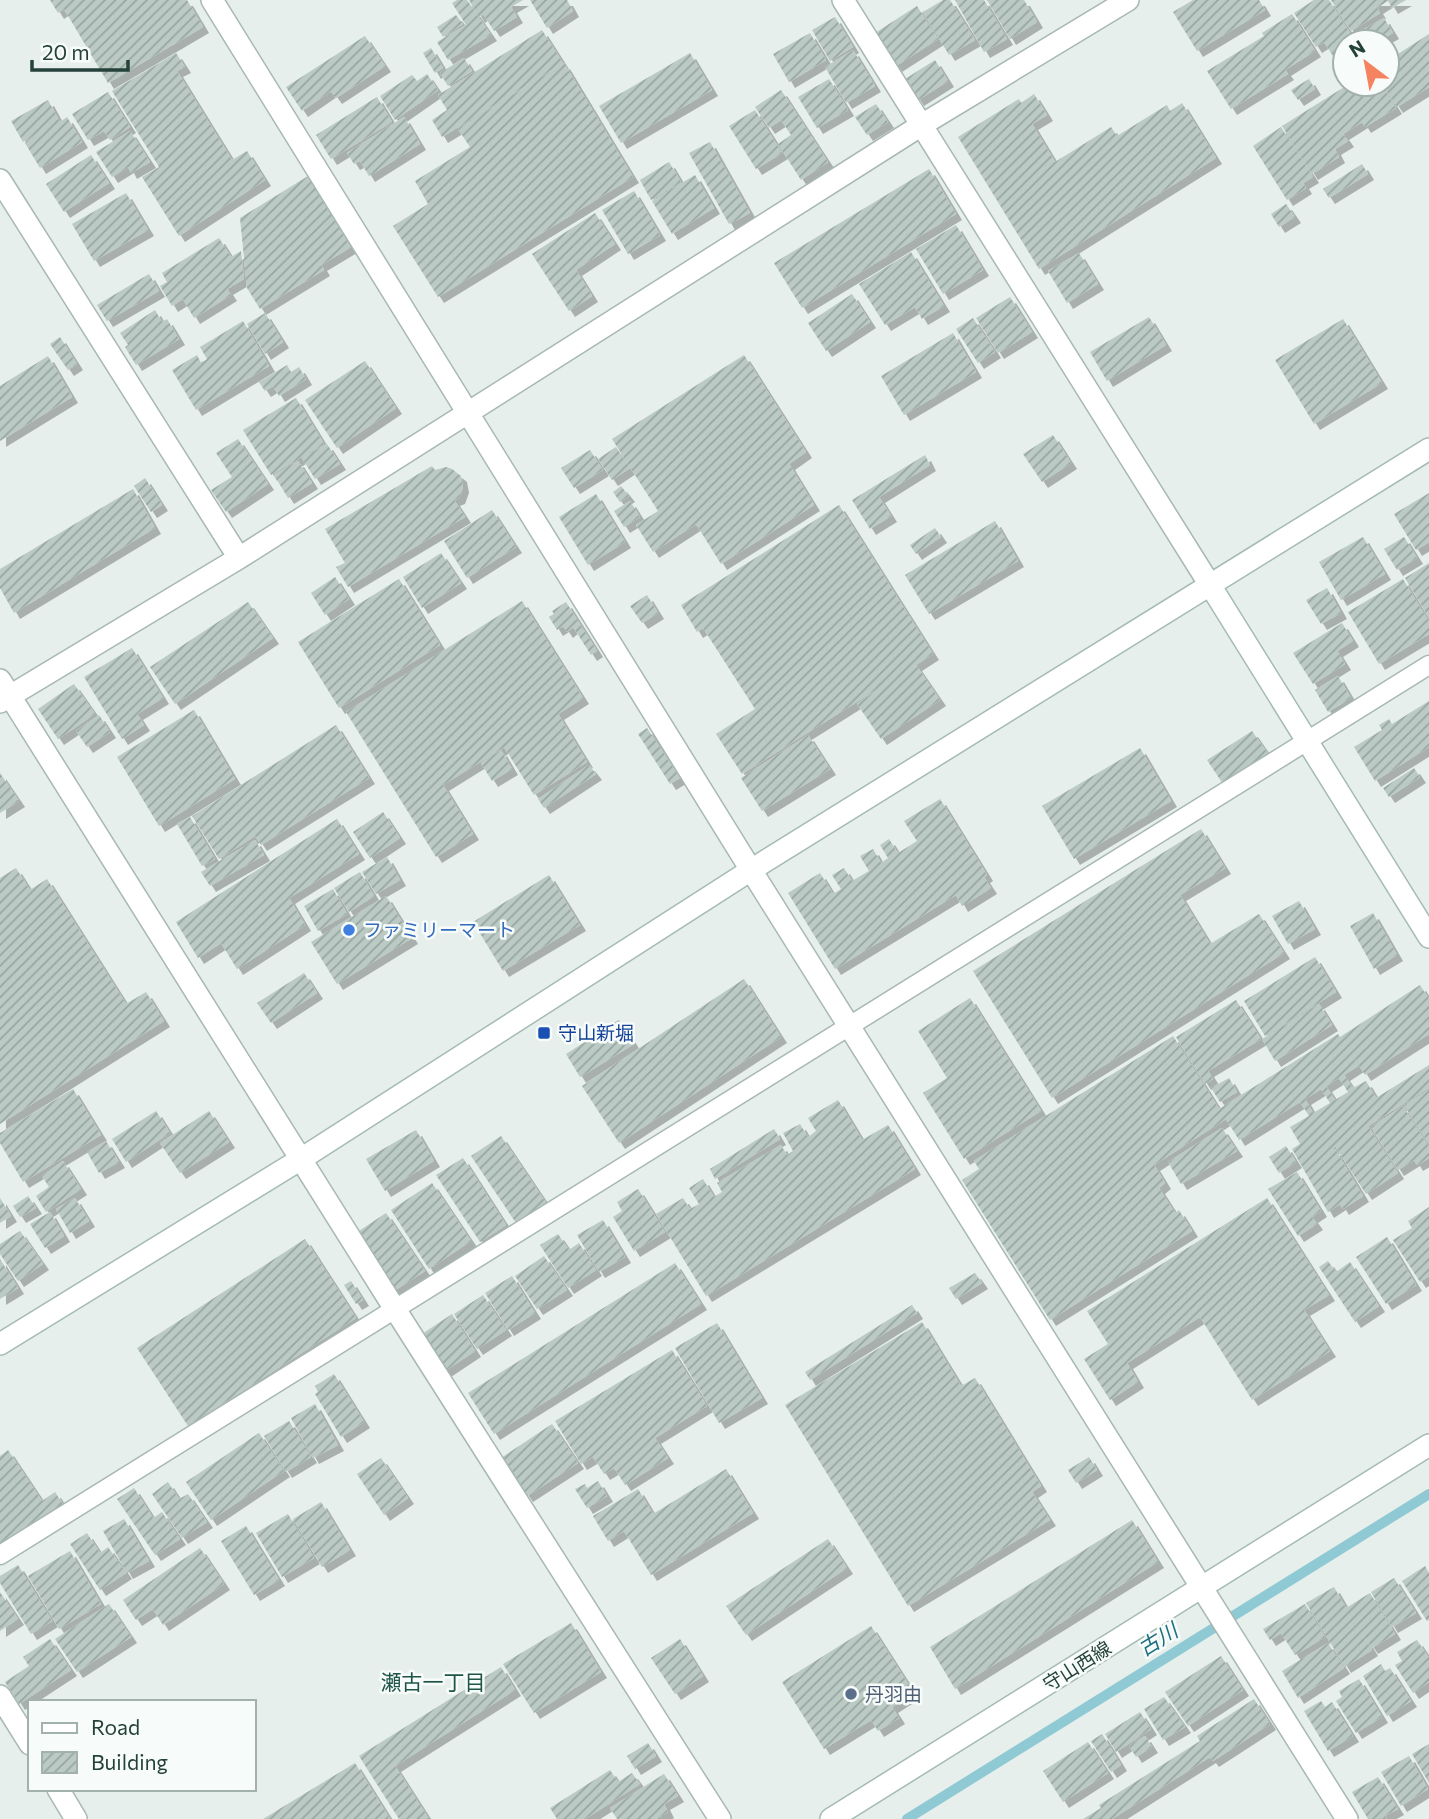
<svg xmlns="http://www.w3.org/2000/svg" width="1429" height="1819" viewBox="0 0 1429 1819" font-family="Commissioner,'Noto Sans JP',sans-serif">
<defs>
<pattern id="building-hatch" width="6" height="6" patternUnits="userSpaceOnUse" patternTransform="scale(1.75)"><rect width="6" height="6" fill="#bbcac4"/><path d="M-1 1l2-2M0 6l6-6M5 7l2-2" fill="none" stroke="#98a6a0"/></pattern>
<filter id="shadow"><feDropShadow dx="6" dy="6" stdDeviation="0" flood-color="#0004"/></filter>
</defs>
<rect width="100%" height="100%" fill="#e6efeb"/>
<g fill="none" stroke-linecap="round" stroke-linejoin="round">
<!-- stream -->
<path stroke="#8ec9d4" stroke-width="10" d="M907 1819 1429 1494"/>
</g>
<!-- building -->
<path fill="url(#building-hatch)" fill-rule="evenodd" filter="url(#shadow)" d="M50 0H187L203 27 108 83 64 9 58 13Z
M457 0H467L491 35 448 60 437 42 466 25 452 3Z
M469 0H523L511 7 517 17 494 31 483 14 479 17Z
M530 0H567L573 11 547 28Z
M943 0H950L975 40 949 55 923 12Z
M955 0H984L1007 39 984 52Z
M987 0H1024L1037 22 1010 39Z
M1193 0H1259L1265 10 1197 51 1173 12Z
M1314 0H1329L1356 42H1345V60L1338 64 1324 42 1316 47 1294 13Z
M1331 0H1406L1392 8 1388 1 1377 8 1380 13 1351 31Z
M917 6 938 39 896 66 875 33Z
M1292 14 1315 51 1285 70 1288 74 1231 109 1207 71 1264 36 1262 33Z
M456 15 463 24 443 37 437 27Z
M835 17 853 47 830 61 812 30Z
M1384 18 1393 33 1377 42H1364L1359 32Z
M542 30 563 63 442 137 432 120 447 110 438 95Z
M810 33 826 60 789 82 773 54Z
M1429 34V87L1397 107 1382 84H1387V61Z
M365 36 385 66 336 98 331 91 302 111 286 87Z
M431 48 443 68 435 73 423 53Z
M853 50 875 86 846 103 825 67Z
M176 53 185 67 177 71 232 160 247 151 265 180 179 236 142 177 159 167 112 91Z
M690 53 712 90 621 143 599 106Z
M464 58 472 71 448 86 440 73Z
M935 60 948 81 918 100 905 79Z
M564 63 633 177 438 297 393 226 428 204 415 181 470 147 458 129Z
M427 74 438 90 395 120 380 96 412 75 417 81Z
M829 79 848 110 817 128 798 97Z
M1309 79 1315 89 1298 100 1291 90Z
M1349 84H1381L1396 108 1365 127 1362 122 1343 134 1348 141 1335 149 1339 157 1312 174 1282 126Z
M781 90 828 162 801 180 778 144 791 135 781 120 769 128 755 107Z
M108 92 130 127 110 140 104 131 88 140 72 114Z
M1034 94 1047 115 1032 124 1055 162 1111 127 1117 136 1167 105 1170 111 1182 103 1216 158 1039 269 958 137 1019 99 1021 103Z
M377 97 392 122 331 159 316 135Z
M48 100 60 122 67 117 82 142 40 168 25 143 48 128 23 142 11 121Z
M876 104 888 122 867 135 855 117Z
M755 110 782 153 756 169 729 126Z
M404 117 420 144 369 176 360 161 354 164 347 153Z
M1281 127 1313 177 1303 183 1306 188 1287 200 1253 146Z
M130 131 150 162 131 173 128 167 112 177 96 152Z
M710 142 750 213 729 224 689 153Z
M91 155 109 183 64 212 46 184Z
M669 162 681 182 651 200 640 180Z
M1362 164 1368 174 1329 198 1323 189Z
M929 169 956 214 802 308 774 263Z
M695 175 714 208 672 234 652 201Z
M308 176 351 247 321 265 324 270 260 309 247 288 240 218Z
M634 191 660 235 628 254 602 210Z
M126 193 148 230 94 261 72 224Z
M1286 204 1295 217 1279 227 1271 214Z
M595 213 615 244 576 270 592 296 569 311 532 254Z
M956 225 983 270 943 294 916 249Z
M219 238 231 257 241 251 244 279 227 289 231 295 194 318 183 299 172 306 160 286 167 282 162 273Z
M911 252 944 306 922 319 915 307 885 325 859 284Z
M1079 253 1098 284 1067 303 1048 271Z
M149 274 159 291 107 321 97 305Z
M852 294 870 322 826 351 808 323Z
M1010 297 1032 332 998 353 976 318Z
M155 310 162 322 167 319 179 339 136 365 125 347 128 345 120 333Z
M265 313 283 342 265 354 247 324Z
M1149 317 1166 345 1107 381 1090 352Z
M973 318 995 352 978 363 956 329Z
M1343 319 1382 383 1314 424 1275 360Z
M243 321 269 366 196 410 172 370 197 355 201 363 207 359 200 347Z
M953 333 976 372 904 415 881 376Z
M60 337 77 364 68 370 50 344Z
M744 355 806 452 789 464 814 505 721 564 696 524 653 552 636 525 658 511 612 439Z
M48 356 72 397 0 441V386Z
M365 361 396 408 337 448 305 400Z
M287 365 291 372 299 367 306 379 279 396 273 386 265 391 259 382Z
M296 398 324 444 271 475 243 430Z
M1053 435 1071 463 1042 482 1023 454Z
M238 439 268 484 226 512 211 490 232 477 216 453Z
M327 444 340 464 315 479 302 458Z
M616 447 630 468 612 480 598 459Z
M590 450 603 470 574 488 561 468Z
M925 455 930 465 879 497 891 516 870 529 852 500Z
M298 461 312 483 288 498 274 475Z
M432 466 435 470 446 467 452 469 461 476 463 487 459 498 454 500 465 517 348 587 336 567 345 563 325 529Z
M145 478 162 505 151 512 134 486Z
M621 486 629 496 620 502 613 492Z
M133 489 155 528 14 613 0 588V569Z
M1429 493V542L1416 550 1394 514Z
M596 494 625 542 588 565 559 517Z
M630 501 640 517 624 527 614 511Z
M839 505 933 654 916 665 940 700 881 739 857 704 898 676 742 774 716 734 755 709 703 628 697 632 681 605Z
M492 510 516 547 467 578 444 541Z
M995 521 1018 561 929 614 905 575Z
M935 528 941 537 916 554 910 545Z
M1363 537 1385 574 1341 600 1319 562Z
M1404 537 1417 558 1397 570 1384 549Z
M441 553 461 583 422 608 403 577Z
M1429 563V618L1405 578Z
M335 577 349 599 325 615 311 593Z
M399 579 440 645 339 708 298 642Z
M1403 579 1429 622V634L1379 664 1348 612Z
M1327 588 1341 613 1321 624 1306 600Z
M647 595 658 613 642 623 630 606Z
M522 601 583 698 558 714 587 762 534 795 504 747 443 785 473 834 436 857 346 712Z
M248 602 273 638 175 704 150 667Z
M566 602 597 651 591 655 573 627 567 632 563 626 557 630 549 617 554 614 552 611Z
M1342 623 1353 641 1337 651 1345 664 1313 684 1293 653Z
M132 648 163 698 137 714 144 725 122 739 84 677Z
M1338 676 1351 698 1328 712 1315 690Z
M74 684 95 714 58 739 38 709Z
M1429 701V747L1375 781 1354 747 1382 730 1379 725 1389 719 1392 724Z
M194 710 235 779 159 826 117 757Z
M99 715 110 732 87 747 76 731Z
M336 725 369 778 261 845 255 836 219 859 192 816Z
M647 728 680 778 670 784 638 734Z
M1252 731 1268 754 1223 784 1207 760Z
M808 735 830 769 762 811 741 778Z
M1140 748 1171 801 1074 859 1042 806Z
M501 750 512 769 492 781 481 763Z
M589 765 596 774 544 808 538 799Z
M1414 768 1420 777 1389 797 1383 788Z
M0 773 19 801 0 813Z
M940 799 987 875 984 877 991 888 962 906 956 895 835 969 788 893 820 873 833 894 841 889 832 875 844 868 852 881 869 871 860 856 873 849 881 863 888 858 880 845 889 839 898 853 917 841 904 821Z
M383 812 400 838 370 858 353 832Z
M190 817 215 859 202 866 177 824Z
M337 819 359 854 289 898 305 925 237 969 221 943 198 958 176 922Z
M1201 829 1225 868 1180 895 1210 944 1259 914 1284 953 1052 1098 973 971Z
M255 840 264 855 210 886 201 872Z
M387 857 400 880 376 894 362 872Z
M16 868 30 890 47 879 126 1004 146 992 164 1021 0 1124V878Z
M360 872 374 896 349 912 334 888Z
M549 875 580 925 503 971 473 922Z
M333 889 347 914 318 931 304 906Z
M386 896 412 938 337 984 311 942Z
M1299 901 1315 929 1288 944 1272 916Z
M1373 913 1397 955 1374 969 1350 926Z
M1315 957 1336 992 1265 1036 1244 1001Z
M304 973 317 993 271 1023 257 1003Z
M744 979 781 1037 619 1143 582 1086Z
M1420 985 1429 999V1034L1365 1075 1354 1057 1358 1066 1344 1075 1353 1088 1366 1081 1376 1098 1429 1065V1088L1368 1126 1398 1173 1366 1194 1336 1148 1343 1142 1327 1152 1335 1149 1363 1196 1343 1209 1340 1204 1328 1212 1292 1149 1300 1144 1290 1127 1309 1116 1300 1102 1239 1140 1226 1119 1154 1165 1165 1183 1159 1188 1175 1213 1179 1210 1192 1231 1050 1320 962 1180 979 1169 974 1161 1173 1036 1219 1109 1338 1034 1340 1037ZM1339 1078 1348 1092 1335 1100 1326 1086ZM1321 1089 1330 1103 1313 1113 1305 1099Z
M970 998 1041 1111 964 1159 923 1093 947 1078 918 1031Z
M1236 1000 1261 1039 1208 1071 1213 1079 1205 1084 1176 1037Z
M1319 1004 1332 1025 1275 1061 1262 1039Z
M619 1020 634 1044 580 1077 566 1054Z
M1229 1078 1237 1092 1220 1102 1211 1088Z
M73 1089 101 1135 23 1182 0 1143V1133Z
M1429 1090V1144L1404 1105Z
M838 1100 862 1140 888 1125 915 1169 706 1296 656 1214 683 1198 690 1209 699 1204 689 1188 703 1179 714 1197 722 1192 717 1183 781 1145 787 1155 793 1151 783 1133 800 1124 808 1137 816 1131 808 1118Z
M1403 1106 1429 1147V1158L1417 1165 1414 1160 1398 1170 1371 1127Z
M156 1111 170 1133 126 1162 112 1139Z
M209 1111 229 1142 180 1173 160 1143Z
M1222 1128 1237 1151 1181 1184 1168 1162Z
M774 1129 780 1139 715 1179 710 1169Z
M416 1130 434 1161 385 1191 366 1159Z
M501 1136 546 1203 516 1223 471 1156Z
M106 1141 119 1162 99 1173 87 1152Z
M1286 1146 1296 1162 1279 1173 1269 1157Z
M463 1158 506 1225 480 1242 436 1175Z
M63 1161 81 1189 46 1212 36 1196 49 1187 42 1176Z
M1297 1172 1321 1211 1312 1217 1317 1224 1298 1236 1268 1189Z
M432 1183 471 1241 429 1269 391 1210Z
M638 1189 665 1232 634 1251 613 1217 622 1211 617 1202Z
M28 1196 36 1208 20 1217 13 1206Z
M0 1198 11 1216 0 1223Z
M75 1198 89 1221 70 1233 56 1209Z
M1267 1198 1329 1295 1304 1310 1330 1351 1252 1400 1200 1317 1127 1363 1138 1382 1110 1400 1084 1359 1108 1344 1087 1311Z
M1429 1207V1276L1420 1282 1393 1240 1412 1228 1408 1221Z
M50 1212 64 1236 45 1248 30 1224Z
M386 1213 425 1271 394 1291 356 1233Z
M603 1220 625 1257 599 1272 577 1235Z
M20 1231 43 1264 18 1281 0 1254V1244Z
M558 1234 569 1250 579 1243 596 1270 568 1288 540 1245Z
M1387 1237 1416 1285 1386 1304 1356 1257Z
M305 1239 356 1318 188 1426 137 1348Z
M544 1256 567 1290 537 1309 515 1276Z
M0 1259 18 1288 0 1299Z
M1328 1261 1336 1272 1350 1262 1379 1306 1355 1322 1319 1267Z
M675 1263 701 1304 494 1434 468 1393Z
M975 1273 982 1283 956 1299 949 1288Z
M512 1276 535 1313 508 1330 485 1293Z
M351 1281 363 1300 356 1304 344 1285Z
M483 1295 506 1330 477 1349 454 1314Z
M912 1305 917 1313 810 1380 805 1372Z
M452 1314 475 1351 445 1371 422 1334Z
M922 1322 961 1386 975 1378 1041 1486 1032 1492 1050 1520 908 1606 785 1405Z
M717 1323 762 1398 719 1423 675 1348Z
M672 1350 707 1406 655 1438 668 1458 625 1485 614 1468 604 1474 593 1457 581 1464 555 1421Z
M334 1374 364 1422 341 1437 315 1394 318 1392 315 1386Z
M315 1404 338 1445 313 1458 291 1418Z
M289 1421 311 1457 286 1472 264 1436Z
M552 1424 578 1463 527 1496 501 1458Z
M259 1433 284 1471 211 1520 186 1482Z
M8 1450 42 1501 55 1492 66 1509 0 1552V1456Z
M1089 1457 1097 1470 1076 1483 1068 1470Z
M381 1458 408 1498 384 1515 357 1474Z
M726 1469 753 1513 651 1575 624 1531 608 1541 593 1516 638 1489 653 1514Z
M598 1481 607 1496 587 1508 575 1489 585 1484 587 1488Z
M168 1482 179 1499 188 1494 207 1522 182 1538 152 1494Z
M134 1488 153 1518 162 1512 180 1539 155 1555 117 1499Z
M321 1502 350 1550 322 1567 293 1519Z
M288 1514 314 1558 282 1577 256 1533Z
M124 1519 149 1561 127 1573 103 1531Z
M1132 1520 1158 1562 955 1689 930 1647Z
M246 1526 279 1580 254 1595 221 1541Z
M87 1533 100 1553 108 1547 126 1573 100 1590 70 1544Z
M828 1539 847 1568 746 1635 726 1606Z
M200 1548 224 1584 163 1625 153 1609 136 1620 123 1600Z
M70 1551 101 1604 59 1629 28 1576Z
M18 1565 52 1621 31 1634 0 1583V1576Z
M1425 1566 1429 1573V1620L1427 1621 1402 1581Z
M1394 1578 1416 1613 1392 1627 1371 1592Z
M1334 1587 1346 1608 1370 1593 1395 1634 1372 1648 1360 1630 1372 1650 1345 1667 1306 1603Z
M0 1592 18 1619 0 1631Z
M109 1604 131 1637 77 1672 55 1639Z
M1305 1604 1325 1637 1295 1655 1281 1633 1270 1640 1263 1629Z
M571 1623 601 1672 534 1713 503 1664Z
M871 1626 914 1693 892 1707 899 1718 878 1731 871 1720 824 1749 782 1682Z
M50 1639 71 1670 19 1704 5 1682 29 1666 23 1657Z
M680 1639 703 1676 675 1694 651 1658Z
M1417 1640 1429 1658V1682L1413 1693 1395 1665 1402 1661 1397 1652Z
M1328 1643 1344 1668 1298 1698 1282 1671Z
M1221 1656 1243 1690 1188 1726 1165 1692Z
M1381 1664 1385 1671 1390 1668 1411 1701 1387 1716 1363 1676Z
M501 1667 515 1690 395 1766 429 1819H399L359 1756Z
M1359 1679 1382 1717 1356 1733 1336 1701 1342 1697 1339 1691Z
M1164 1697 1185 1727 1163 1740 1144 1709Z
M1254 1699 1270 1724 1213 1761 1210 1757 1112 1819H1083L1101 1808 1099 1805 1200 1741 1197 1736Z
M1321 1701 1325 1707 1332 1702 1353 1736 1328 1751 1304 1711Z
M1140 1712 1151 1729 1116 1752 1105 1734Z
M1102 1734 1121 1765 1111 1772 1091 1741Z
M1145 1736 1152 1747 1136 1757 1129 1746Z
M1088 1742 1108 1773 1063 1802 1043 1771Z
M648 1743 656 1756 635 1769 627 1756Z
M1429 1744V1783L1412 1754Z
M1409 1756 1428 1789 1401 1806 1381 1772Z
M355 1763 390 1819H263Z
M610 1770 618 1782 632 1773 640 1784 585 1819H557L550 1808Z
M664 1774 678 1796 664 1804 668 1812 660 1817 661 1819H617L610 1808Z
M1378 1777 1398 1809 1385 1816 1387 1819H1368L1352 1792Z"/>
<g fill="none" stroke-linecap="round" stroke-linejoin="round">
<!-- lane casing -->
<g stroke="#a8b8b2" stroke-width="21">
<path id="lane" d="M0 1555C474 1255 952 961 1429 665"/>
</g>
<!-- street casing -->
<g stroke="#a8b8b2" stroke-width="24">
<path id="street" d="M212 0 751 870 1347 1819
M843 0 1210 585
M0 180 239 558
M0 680 393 1306 720 1819
M0 702 239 558 920 126 1128 0
M0 1696 30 1744
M58 1789 76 1819"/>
</g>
<!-- secondary casing -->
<g stroke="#a4bbb3" stroke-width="24">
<path id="secondary" d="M1210 585 1429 937
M0 1344 301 1159 751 870 1429 449
M831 1819 1429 1445"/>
</g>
<!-- lane -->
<use href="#lane" stroke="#fff" stroke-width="18"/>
<!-- street -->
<use href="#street" stroke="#fff" stroke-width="21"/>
<!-- secondary -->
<use href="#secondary" stroke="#fff" stroke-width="21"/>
</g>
<!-- markers -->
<circle fill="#3f7fe0" stroke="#f7fbf9" stroke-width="2.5" cx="349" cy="930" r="7"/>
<rect fill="#1a4fb4" stroke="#f7fbf9" stroke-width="2.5" x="537" y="1026" width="14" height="14" rx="3.5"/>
<circle fill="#5c6f8a" stroke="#f7fbf9" stroke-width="2.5" cx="851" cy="1694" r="7"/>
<g text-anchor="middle" stroke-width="5" stroke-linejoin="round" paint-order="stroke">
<!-- shop labels -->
<g font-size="19" fill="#366cbe" stroke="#f7fbf9" text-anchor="start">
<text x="363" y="937">ファミリーマート</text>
</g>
<!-- transit labels -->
<g font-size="19" fill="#164399" stroke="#f7fbf9" text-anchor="start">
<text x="558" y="1040">守山新堀</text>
</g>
<!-- street labels -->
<g font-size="19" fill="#24423a" stroke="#f7fbf9">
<text transform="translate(1077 1666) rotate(-32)" y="7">守山西線</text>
</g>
<!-- service labels -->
<g font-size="19" fill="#4e5e75" stroke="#f7fbf9" text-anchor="start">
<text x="865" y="1701">丹羽由</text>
</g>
<!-- water labels -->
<g font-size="21" font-style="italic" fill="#1c6f80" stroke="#f7fbf9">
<text transform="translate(1158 1640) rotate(-32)" y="7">古川</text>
</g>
<!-- neighbourhood labels -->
<g font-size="21" fill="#1f5548" stroke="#f7fbf9">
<text x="433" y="1690">瀬古一丁目</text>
</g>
</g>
<!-- legend -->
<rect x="28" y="1700" width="228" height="91" fill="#f7fbf9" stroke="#a3b1ad" stroke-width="2"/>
<rect x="42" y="1723" width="35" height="10" fill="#ffffff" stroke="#a3b1ad" stroke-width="2"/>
<text x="91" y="1735" font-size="21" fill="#24423a">Road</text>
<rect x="42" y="1752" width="35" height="21" fill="url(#building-hatch)" stroke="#a3b1ad" stroke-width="2"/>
<text x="91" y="1770" font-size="21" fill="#24423a">Building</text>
<!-- north arrow -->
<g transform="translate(1366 63) rotate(328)"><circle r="33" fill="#f7fbf9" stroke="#a3b1ad" stroke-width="2"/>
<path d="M0-5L12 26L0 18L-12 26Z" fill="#f4845f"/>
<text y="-10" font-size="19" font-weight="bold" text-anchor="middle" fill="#24423a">N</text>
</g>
<!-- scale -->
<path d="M32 60v10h96v-10" fill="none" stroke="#24423a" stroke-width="3.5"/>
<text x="42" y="60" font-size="21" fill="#24423a" stroke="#f7fbf9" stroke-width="5" paint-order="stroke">20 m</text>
</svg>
